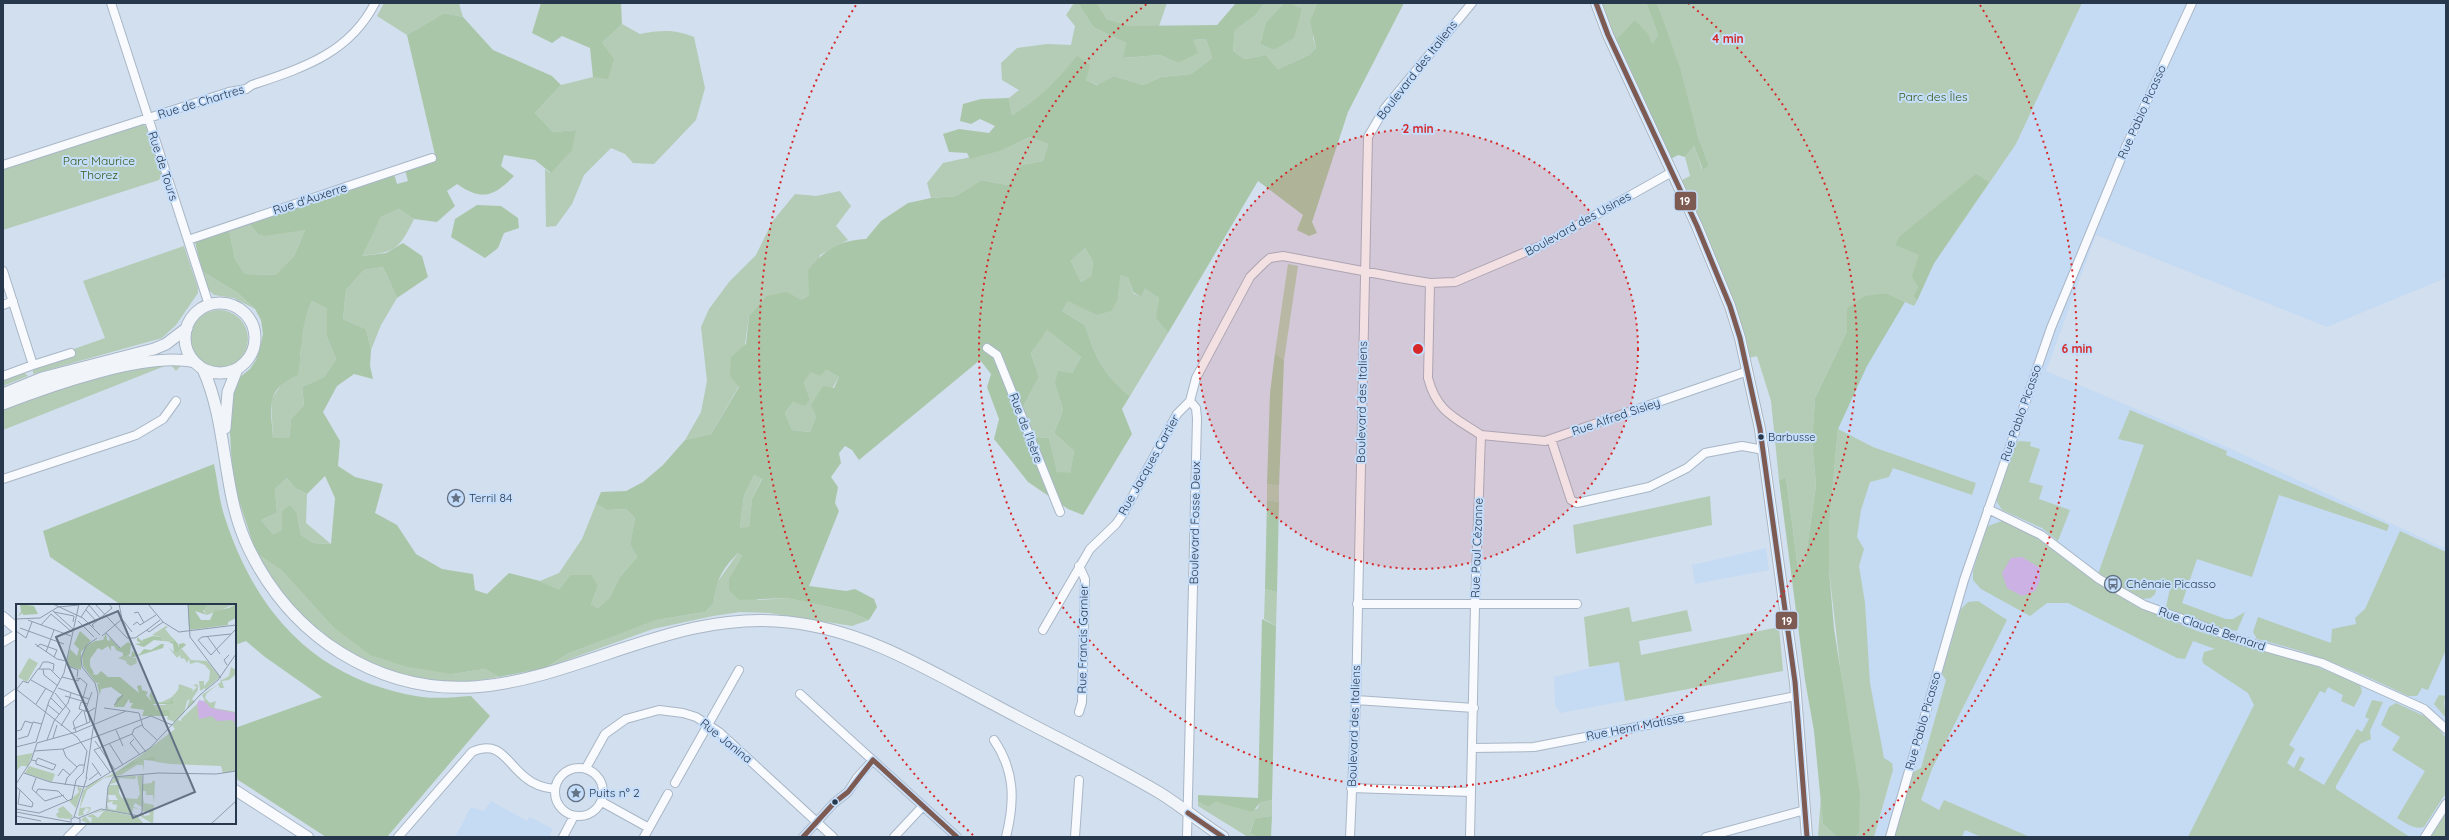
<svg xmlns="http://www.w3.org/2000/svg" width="2449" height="840" viewBox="0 0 2449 840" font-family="Quicksand,sans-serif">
<rect width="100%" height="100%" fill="#d2dfef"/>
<!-- built -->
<path fill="#c5daf3" d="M2082 3H2446V278L2327 327 2096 235 2046 371 2229 448 2446 549V837H1874L1892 776 1875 772 1845 623 1863 457 1972 495 1976 483 1873 447 1830 426 1886 293 1914 306 1935 261 2016 144Z
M1766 548 1769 570 1695 584 1692 565Z
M1619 661 1625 701 1560 713 1555 705 1554 677Z
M491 801 527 821 530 817 553 829 549 837H455L471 807 484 811Z"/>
<!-- green -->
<path fill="#b4ccb5" d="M384 3H459L463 17 444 13 407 35 377 16Z
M1074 3H1078L1093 27 1126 43 1124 58 1160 55 1178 63 1193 40 1206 39 1212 58 1191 74 1161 77 1143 85 1114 76 1098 85 1086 80 1055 83 1032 104 1012 115 1009 98 1019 90 1002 80 1001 63 1017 48 1047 44 1071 45 1075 26 1066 15Z
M1097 3H1167L1159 26H1129L1107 19Z
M1264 3H1284L1266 22 1260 44 1273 50 1301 9 1290 3H1318L1313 38 1316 48 1309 55 1278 69 1266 55 1245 59 1233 51 1235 30 1256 15Z
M1600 3H1646L1658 35 1652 45 1615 41Z
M1657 3H2082L2016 144 1918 287 1913 296 1917 301 1914 306 1885 293 1847 308V331L1815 398 1812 442 1816 485 1805 562 1798 569 1786 477 1779 480 1771 401 1757 356 1749 358 1680 181 1690 176 1685 157 1694 146 1702 169 1709 165 1698 137Z
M622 24 640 34C660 30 675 29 694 37L705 88 696 120 654 164 633 163 625 154 611 148 584 175 572 204 556 226 546 227 545 169 550 173 576 130 553 132 535 113 561 85 593 77 602 43Z
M139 123 146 126 162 175 159 180 3 230V168Z
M1030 137 1048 144 1043 161 1021 165 1008 185 981 180 956 196 931 198 927 183 943 163 1003 150Z
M840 191 851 206 836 226 848 240 820 255 810 294 801 300 766 296 749 316 739 386 711 434 685 440 701 412 707 381 701 327 709 309 729 282 756 255 772 222 795 194 816 196Z
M399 209 414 219C399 250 395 252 361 256L381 217Z
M249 224 258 234 305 230 294 256 277 275 245 274 235 259 229 230Z
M184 246 198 288V293L176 325 162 338 33 374V370L75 355 74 349 105 338 83 281Z
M1085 248 1093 262 1091 276 1081 282 1071 261Z
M1288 264 1298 266 1284 360 1275 353Z
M383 267 397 298 381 325 371 350 366 329 343 319 346 290 364 270Z
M202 271 239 294 255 309 234 298 214 295 208 289Z
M1119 274 1128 278 1133 293 1141 297 1145 289 1159 298 1157 318 1168 333 1130 396C1103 374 1095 357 1085 325L1062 311 1068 300 1096 315 1118 299Z
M312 301 327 309V337L336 359 324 377 302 387 304 405 291 419 289 438H273L271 400 301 354V326Z
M190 339a29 29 0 1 1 58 0a29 29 0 1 1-58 0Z
M1046 329 1081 357 1072 373 1055 384 1063 410 1054 433 1074 451 1070 473H1057L1049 438 1036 437 1023 407 1039 377 1031 353Z
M183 363 176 371 170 364 3 430V408C61 388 121 364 183 363Z
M826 370 839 377 816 416 810 432 792 430 785 413 793 402 810 399 804 382 811 371Z
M25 373 28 376 3 386V380Z
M2130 410 2227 451 2226 455 2389 525 2387 531 2279 495 2252 577 2197 559 2182 603 2226 619H2233L2245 612 2237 631 2220 628 2170 611 2166 607 2171 584 2159 581 2155 594 2151 598 2143 599 2098 574 2144 445 2118 439Z
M1838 429 1873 447 1976 483 1972 495 1893 468 1889 477 1870 482 1861 510 1857 537 1864 549 1859 566 1865 603 1870 683 1884 758 1892 763 1893 770 1874 837H1855L1859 833 1829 570V527Z
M2019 441 2031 442 2030 446 2040 449 2029 482 2043 486 2039 499 2070 510 2058 541 2042 528 2002 510 1997 502V495L2013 447Z
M754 475 762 478 752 499 749 528H740L744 496Z
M287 478 295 488 307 494 306 523 331 544 313 543 301 535 297 514 282 511V530L273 534 261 520 277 513 275 489Z
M1267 484 1279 486V502L1267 500Z
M1710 496 1712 525 1576 554 1573 525Z
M596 504 607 510 626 509 635 518 630 544 637 557 619 578 610 597 598 608 591 604 598 586 559 591 540 581 559 573 582 539Z
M2002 521 2034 536 2093 580 2136 606 2197 631 2305 662 2360 684 2362 692 2354 707 2341 701 2343 695 2328 687 2325 693 2320 691 2289 745 2295 749 2287 763 2294 768 2300 756 2305 759 2299 770 2324 785 2357 729 2362 732 2369 719 2365 717 2372 700 2383 702 2370 731 2371 739 2360 744 2336 786V789L2410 837H2188L2254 705 2248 693 2204 664 2202 660 2204 652 2215 649 2193 641 2185 659 2177 658 2068 603H2047L2030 616 1981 589 1973 580V571L1985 531 1988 526Z
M2400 531 2446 552V650L2428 690 2422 688 2417 696H2408C2357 671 2312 652 2257 639L2253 632 2258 617 2331 643 2332 629 2356 624 2355 618 2365 609Z
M257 552 282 571 332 626 452 674 485 669 499 677C481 680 464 683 445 682 387 679 328 647 289 603 276 588 266 570 257 552Z
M738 553 742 556 729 578 758 600 787 598 847 611 869 620 852 626 769 613 740 612 713 616 653 629 545 668 567 654 655 620 705 612 714 603 716 584Z
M1265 589 1277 592 1276 626 1264 619Z
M1978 601 2007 620 1932 769 1921 800 1939 810 1944 800 2030 837H1981L1965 830 1962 837H1894L1913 772 1921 768 1946 680 1942 674 1961 609 1968 602Z
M1629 607 1632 622 1687 610 1692 631 1639 641 1641 655 1779 627 1783 671 1625 701 1619 662 1589 667 1584 617Z
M2439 695 2446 696 2444 702 2446 718 2434 704Z
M2396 703 2431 719 2446 738V793L2424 827C2414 830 2406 823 2397 818L2425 771 2392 750 2400 737 2381 725 2389 707Z
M1821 796 1823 824 1837 837H1818Z
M1272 800V816L1255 818 1250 832 1258 837H1248L1198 806V802L1208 807 1216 802 1257 809 1260 803Z
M2446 813V837H2430Z"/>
<!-- forest -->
<path fill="#aac6a8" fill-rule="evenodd" d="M541 3H621L622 24 602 43 614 59 608 79 593 77 590 48 562 36 552 43 532 33Z
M1078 3H1097L1107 19 1129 26 1217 25 1236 3H1264L1256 15 1235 30 1233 51 1245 59 1266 55 1278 69 1309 55 1316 48 1310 21 1318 3H1404L1348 112 1312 222 1317 233 1309 236 1297 230 1303 215 1258 181 1168 333 1156 318 1159 298 1145 289 1141 297 1133 292 1128 278 1120 275 1118 299 1111 311 1096 315 1068 301 1062 311 1085 325C1095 357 1103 374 1130 396L1122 409 1132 434 1083 515 1068 509 1028 482 994 439 999 419 987 387 991 374 980 360 859 460 852 450 845 446 839 453 841 463 831 477 838 487 835 503 839 511 809 586 846 591 855 589 874 599 877 607 869 620 847 611 787 598 739 600 729 590V578L742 556 738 553C722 570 716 579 714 603L705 612 656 620 567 654 545 668 499 677 485 669 452 674 408 667 370 655 332 626 282 571 256 552 233 483 229 418 232 393 240 377 250 369 256 360 260 348 263 334 261 320 255 309 239 294 202 271 195 242 229 230 235 259 245 274 276 275 294 256 305 230 265 236 258 234 249 224 394 174 397 184 408 181 405 170 436 159 407 35 444 13 463 17 493 50 552 76 561 85 535 113 553 132 576 130 572 150 551 173 535 160 504 155 501 166 514 176C493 197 482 201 457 184L447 191 455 206 437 222 414 219 399 209 381 217 362 256 386 253 403 243 422 256 428 277 397 298 383 267 364 270 346 290 343 319 366 329 371 350 370 366 373 379 354 374 337 386 323 412 340 441 338 466 355 477 383 484 375 513 397 525 416 554 442 569 473 574 475 590 487 594 509 573 540 581 559 590 571 575H591L598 586 591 604 598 608 610 597 619 578 637 557 630 544 635 518 626 509 607 510 596 504 601 492 626 491 643 482 663 465 685 440 711 434 739 387 730 376 731 357 746 344 749 316 766 296 787 292 801 300 809 295 808 270C824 250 840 240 866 239L881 221 908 203 931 198 956 196 981 180 1008 185 1021 165 1043 161 1048 144 1030 137 1003 150 970 159 967 153 949 152 943 134 959 129 989 133 995 126 980 119 971 124 960 121 963 104 981 99 1009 98 1012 115C1039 100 1057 80 1077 56L1090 65 1086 80 1097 85 1114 76 1143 85 1161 77 1191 74 1212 58 1206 39 1193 40 1198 53 1178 63 1160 55 1123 58 1126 43 1093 27ZM1085 248 1093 262 1091 276 1081 282 1071 261ZM312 301 327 309V337L336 359 324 377 302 387 304 405 291 419 289 438H273C271 407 264 390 298 375 303 347 299 328 312 301ZM1047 330 1081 357 1072 373 1058 371 1055 384 1063 410 1054 433 1074 451 1070 473 1057 472 1049 438 1036 437 1023 407 1039 377 1031 353ZM826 370 839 377 834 388 823 386 811 405 816 416 810 432 792 430 785 413 793 402 805 406 810 399 804 382 811 372 820 376ZM754 475 762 479 752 499 749 527 740 528 744 496ZM325 476 335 498 331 544 313 543 301 535 297 514 290 505 282 511V530L273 534 261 520 277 513 275 489 287 478 295 488 307 494Z
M1284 3H1290L1302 9 1294 38 1273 50 1260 44 1266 22Z
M1646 3H1657L1680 68 1698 137 1709 165 1703 170 1694 146 1685 157 1678 155 1671 159 1615 41 1635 20 1648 34 1652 44 1658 35Z
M1976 174 1989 182 1935 261 1917 301 1913 296 1918 287 1912 276 1919 255 1895 245 1899 237Z
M477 205 501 206 518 218 519 228 504 233 498 248 485 258 451 237 455 219Z
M1886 293 1905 302 1867 366 1838 429 1829 527V570L1834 629 1860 794 1859 833 1855 837H1837L1823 824 1814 731 1805 680 1779 480 1786 477 1798 569 1805 562 1816 485 1812 442 1815 398 1847 331V308L1865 296Z
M1275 353 1284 360 1279 486 1267 484 1270 393Z
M214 464C218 482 219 501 225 518 257 616 318 681 422 697 438 699 456 697 471 696L490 716 387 837H326L235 778V728L322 697 265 657 246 641 235 645V605H121L50 557 43 531Z
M1267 500 1279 502 1277 592 1265 589Z
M1262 619 1276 626 1272 800 1260 803 1252 812 1216 802 1208 807 1198 802V795L1258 798Z
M1272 816 1271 837H1258L1250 833 1255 818Z"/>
<!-- water -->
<path fill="#ccb2e4" d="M2022 557 2040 568V580L2035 591 2022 596 2007 588 2002 573 2011 558Z"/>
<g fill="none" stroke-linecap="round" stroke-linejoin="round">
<!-- minor casing -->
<g stroke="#a8b6c6" stroke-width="10">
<path id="minor" d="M111 3 209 305
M3 165 229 92 246 89 252 85C302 68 349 54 375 3
M188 240 432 158
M3 271 33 365 71 353
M1430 283 1428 378C1437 412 1454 417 1481 435L1475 605 1470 837
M3 305 13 301
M987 348 997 355 1060 512
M3 376 33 365
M1481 435 1545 441 1748 371
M1551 439 1571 500 1577 503 1649 487 1687 468 1705 453 1742 446 1764 450
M3 479 136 435 163 419 176 401
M1988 509 2041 535 2099 579 2144 605 2243 641 2322 663 2424 709 2446 729
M1357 604H1577
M1043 630 1090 549 1116 524 1123 514 1177 414 1190 401
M3 642 17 634
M800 694 957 837
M1356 700 1474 708
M3 703 17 693
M1079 712 1082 702 1085 579 1079 566
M994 740C1015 771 1015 801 1006 837
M1473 748 1534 747 1796 696
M555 792a24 24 0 1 1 48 0a24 24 0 1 1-48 0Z
M586 768 605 734 626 719 659 710 683 713 696 717 719 732 833 837
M675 783 739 670
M1351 788 1471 792
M602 802 649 828
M68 837 82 823
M398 837 472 752C501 739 506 763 526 778 533 784 545 788 555 789
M563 837 574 816
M644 837 668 794
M803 837 834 803 848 792 857 778 873 760
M894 837 923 806
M1075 837 1079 780
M1187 837 1197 418 1196 408 1190 401 1196 378 1250 277 1264 263 1270 258 1283 256 1405 279 1430 283 1455 282 1542 245 1672 172
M1350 837 1356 700 1368 137 1385 108 1472 3
M1706 837 1805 810
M1890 837 1964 580 2051 328 2124 151 2192 3
M2425 837 2446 804"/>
</g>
<!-- tertiary casing -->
<g stroke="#a8b6c6" stroke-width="12">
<path id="tertiary" d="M1596 3 1608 35 1697 226 1730 306 1740 338 1760 429 1795 682 1807 837
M3 617 17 629
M235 790 308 837"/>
</g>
<!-- secondary casing -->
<g stroke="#a8b6c6" stroke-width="13">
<path id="secondary" d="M185 338a35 35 0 1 1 70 0a35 35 0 1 1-70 0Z
M203 369C229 427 221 492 249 549 270 592 301 628 341 653 501 752 628 604 788 622 865 630 928 670 995 705 1050 735 1106 761 1160 793 1181 806 1201 823 1223 837
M3 394 42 378 154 349 166 344 187 328
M3 404C49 386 147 351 194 362
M225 428 228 392 237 369"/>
</g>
<!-- minor -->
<use href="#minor" stroke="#f8fafd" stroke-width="8"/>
<!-- tertiary -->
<use href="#tertiary" stroke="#f8fafd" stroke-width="10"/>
<!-- secondary -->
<use href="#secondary" stroke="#f1f5f9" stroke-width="11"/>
<!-- bus-1 casing -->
<g stroke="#c5defc" stroke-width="8">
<path id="bus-1" d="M1596 3 1608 35 1697 226 1730 306 1740 338 1760 429 1795 682 1807 837
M873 760 957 837
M1188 813 1223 837
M803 837 834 803 848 792 873 760"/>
</g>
<!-- bus-1 -->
<use href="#bus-1" stroke="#7d5a52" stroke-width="5"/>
</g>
<!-- distance rings -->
<circle cx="1418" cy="349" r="220" fill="#d62828" fill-opacity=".12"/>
<g fill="none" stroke="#d62828" stroke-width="2" stroke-dasharray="2 4">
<circle cx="1418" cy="349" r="220"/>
<path d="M1688 3A439 439 0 1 1 1148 3"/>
<path d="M973 835A659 659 0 0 1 856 5M1980 5A659 659 0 0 1 1863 835"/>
</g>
<!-- icons -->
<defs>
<g id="sight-ring" transform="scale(0.9)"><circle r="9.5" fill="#c5defc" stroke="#647285" stroke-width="1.5"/><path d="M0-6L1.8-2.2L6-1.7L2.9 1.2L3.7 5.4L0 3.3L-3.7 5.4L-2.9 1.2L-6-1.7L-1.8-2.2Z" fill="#647285"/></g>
<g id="bus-ring" transform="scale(0.9)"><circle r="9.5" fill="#c5defc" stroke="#647285" stroke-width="1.5"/><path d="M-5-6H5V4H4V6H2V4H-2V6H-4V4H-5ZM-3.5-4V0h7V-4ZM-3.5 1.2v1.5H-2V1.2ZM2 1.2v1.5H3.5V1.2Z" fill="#647285"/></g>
</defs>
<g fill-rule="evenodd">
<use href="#sight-ring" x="456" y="498"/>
<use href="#bus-ring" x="2113" y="584"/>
<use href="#sight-ring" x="576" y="793"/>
</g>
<!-- markers -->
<g fill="#28384c" stroke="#c5defc" stroke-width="1.5">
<circle cx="1761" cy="437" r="3.5"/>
<circle cx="835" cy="802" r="3.5"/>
</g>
<g text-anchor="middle" stroke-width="4" stroke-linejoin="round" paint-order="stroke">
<!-- bus labels -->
<g font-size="11" fill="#28384c" stroke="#c5defc" text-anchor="start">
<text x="1768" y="441">Barbusse</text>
</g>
<!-- street labels -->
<g font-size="12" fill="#28384c" stroke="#c5defc">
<text transform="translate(1417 70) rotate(-52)" y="4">Boulevard des Italiens</text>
<text transform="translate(201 102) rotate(-17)" y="4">Rue de Chartres</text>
<text transform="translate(2142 112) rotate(-66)" y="4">Rue Pablo Picasso</text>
<text transform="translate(163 166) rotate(72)" y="4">Rue de Tours</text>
<text transform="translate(310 199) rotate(-18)" y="4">Rue d'Auxerre</text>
<text transform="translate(1578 224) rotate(-29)" y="4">Boulevard des Usines</text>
<text transform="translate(1362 402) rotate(-89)" y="4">Boulevard des Italiens</text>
<text transform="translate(2021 413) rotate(-71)" y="4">Rue Pablo Picasso</text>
<text transform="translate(1616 417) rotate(-19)" y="4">Rue Alfred Sisley</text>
<text transform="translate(1026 428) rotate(69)" y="4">Rue de l'Isère</text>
<text transform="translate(1149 465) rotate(-61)" y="4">Rue Jacques Cartier</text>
<text transform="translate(1195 523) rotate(-89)" y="4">Boulevard Fosse Deux</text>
<text transform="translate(1477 548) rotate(-88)" y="4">Rue Paul Cézanne</text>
<text transform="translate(2212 629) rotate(19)" y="4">Rue Claude Bernard</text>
<text transform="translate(1083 639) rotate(-89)" y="4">Rue Francis Garnier</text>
<text transform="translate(1923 721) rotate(-74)" y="4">Rue Pablo Picasso</text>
<text transform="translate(1354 726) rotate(-88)" y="4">Boulevard des Italiens</text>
<text transform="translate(1635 727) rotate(-11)" y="4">Rue Henri Matisse</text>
<text transform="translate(726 741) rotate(39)" y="4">Rue Janina</text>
</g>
<!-- park labels -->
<g font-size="12" fill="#355914" stroke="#c5defc">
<text x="1933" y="101">Parc des Îles</text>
<text x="99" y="165">Parc Maurice<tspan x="99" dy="14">Thorez</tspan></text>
</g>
<!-- poi labels -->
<g font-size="12" fill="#28384c" stroke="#c5defc" text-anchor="start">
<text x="469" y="502">Terril 84</text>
<text x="2126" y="588">Chênaie Picasso</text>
<text x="589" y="797">Puits n° 2</text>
</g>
</g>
<!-- overview -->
<g transform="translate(16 604)">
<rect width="220" height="220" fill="#d2dfef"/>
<path d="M192 0H215L217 1 191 11 187 5ZM150 22 152 23 149 25 158 36 156 38 147 37 145 33 136 31ZM152 43 158 48 166 45 175 56 191 57 204 73 189 86V84L184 87 183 77H188V82L193 76 194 67 189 61 181 58 174 60 173 55 171 59 168 54 165 55 164 51 161 54ZM111 50 116 54H120L121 59 115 62 111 60 110 57 102 54ZM13 54 22 59 11 78 2 73ZM215 63 220 66 219 71 213 76 206 77 208 84H204L202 80 190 90 189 94 194 99 200 97 198 104 220 108V167L207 169 205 162 155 160 140 158 136 154 116 158 159 125 156 121 162 116 166 117 165 115 181 100 189 97 186 91 205 78 204 75 206 76 213 72ZM163 80 177 85 176 88 181 83 177 81 181 80 182 82V86L176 95 179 98 170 106 174 95 171 97 168 109 159 118 151 115 153 109 140 106 137 101H148L157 98 159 95 152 99H144L156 93 162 86ZM17 149 12 162H5L0 167V152ZM128 156V168L127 161H121L105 171 88 174 71 186 64 204 74 203 75 205 73 208 70 210 74 205 70 204 67 208 68 211 62 212 67 187 76 179ZM13 162 39 170 36 178 9 169ZM126 171V203L119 199 117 203 125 205 117 204 116 211 91 206V200L93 205 100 206 101 201 96 200 97 197 91 199 92 192 93 196H102L99 191H91L93 181H102V178L94 180 98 173 120 172 119 175 103 174V189L106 194 121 195 124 190 121 172ZM136 177H139L138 200 137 191H130V187H126V192L125 186 126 180 136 179ZM61 183 66 184 60 204 53 197 63 188ZM127 193 128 199 138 201 137 220 124 212 127 209 128 212 134 211 133 208 126 207ZM47 202 57 212 54 215 42 214 40 210 43 208 42 205ZM87 206 122 213 128 220H73L65 216 69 212 75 219 76 214 71 212 77 210 82 214 88 207 76 209Z" fill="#b4ccb5"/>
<path d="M4 0 18 2 22 10 7 11V9L2 12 5 8ZM172 0H192L187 7 191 11 179 7 185 16H194L198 7 213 4 220 0V14L212 18V21L173 26ZM64 27 75 37 65 48V66L50 61 54 45 61 52 63 45 58 40ZM90 29 91 36 94 37 93 33 104 44 112 38 115 40 114 50 107 53V49L100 46 98 42H95V47L92 42 86 46 82 44 74 55V62L78 69 76 70 81 71 85 67 92 73H104L123 89 121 82 125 81 126 86 132 88 130 91 136 98 133 92 136 86 140 98 152 99 158 94 157 100H137L140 106H153L154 112 151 115 153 112H126L128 106 114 104 117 99H114L113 95 108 103H98L101 94 106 91 95 83 85 85 84 91 81 80 84 79H80L67 62 66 51 69 43 79 37 87 36ZM137 32 145 33 147 37 138 36 128 43 119 40 125 39 121 37V33L127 38 126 36ZM156 33 162 40V44L163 40 168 39 170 41 161 48H158L157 40 153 38 158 37ZM145 40H148L147 44 115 54 116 47 123 51 128 45 135 46ZM122 153 117 158 137 153 140 157 128 156 98 170Z" fill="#aac6a8"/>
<path d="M183 96 188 97 195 104 220 109V120L216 116 201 117 196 112 183 115 181 100Z" fill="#ccb2e4"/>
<path fill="none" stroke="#8e9cae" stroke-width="1" d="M37 0 67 14 84 31M79 0 111 34H119L131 26 133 28 147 18M103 0 106 15M132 0 147 18 163 28 220 21M172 0 174 33 205 74M73 1 84 14M70 6 80 17M37 7 57 25M38 8 58 12 57 18M118 9 122 8 128 19M65 13 73 1M0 15 24 14 42 3 63 1M106 15 116 28M12 16 55 32M62 17 78 33M25 21 35 10 56 28M117 21 121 18 124 21 140 11M78 23 76 21 96 4 93 0M4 24 48 40M131 26 144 16M0 27 10 34 16 18M90 29 104 44M215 30 186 33 182 36 195 51 220 25M86 32 106 15M191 32 204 50M19 40 41 55 50 57M21 43 24 40 41 46 38 53M30 48 38 26M211 61 208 56 213 51M52 62 62 66 61 73M23 65 27 58H32L38 60 37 67M27 65 28 71 42 82M46 73 62 77 64 74 60 75M15 76 38 89M42 84 73 95M0 85 61 133 71 147 67 169 60 176 56 195 23 209 0 205M0 86 7 77 12 79 22 65H34L45 76M39 89 54 107 45 122M49 92 66 97 71 80 64 74M35 94 47 106M20 100 30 84M72 100 65 98 63 105 72 108 79 104M32 101 43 110M98 101 107 91M88 104 110 107M68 107 71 119M69 107 76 88M57 125 74 118 72 108M100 126 107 142M0 127 5 126 9 117 16 119M60 128 57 118 66 107M116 130 130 148M37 134 41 121M2 135 12 132 17 118 26 120M118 135 114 139 124 151M31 136 38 117 52 99 55 89M79 137 99 166M20 138 33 97 48 69 63 0M93 139 107 161M0 143 20 138M47 145 50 153 61 163M18 147 47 145 135 112 156 121M16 156 20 157V160L37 166 40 161 22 154 20 157M76 159 85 172M94 168 78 146 116 130 118 125 126 121M8 169 34 178 63 182M42 172 47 165 54 171M20 174 16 185 29 197 48 191M70 174 82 90 79 79 66 63 65 54 70 42 81 34M73 176 83 168M0 180 15 157 21 139 60 128 110 107 123 109 127 123 141 136M49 181 51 174 63 161H69M62 182 70 183 134 144 185 90 202 76 220 50M0 183 4 186 17 199 16 203 2 200 4 186M20 189 22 185 42 187 52 197M90 206 92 183 97 173 142 169 200 170 220 167M0 208 54 218M0 212 25 217M58 213 71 173M63 214 85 205 123 212 126 208 127 170M55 220V215L59 213 64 215V220M195 220 220 197"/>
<path fill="#647285" fill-opacity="0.15" stroke="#647285" stroke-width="2" d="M102 7 179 188 117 214 40 33Z"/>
<rect width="220" height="220" fill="none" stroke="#28384c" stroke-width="2"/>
</g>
<circle cx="1418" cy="349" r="6" fill="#d62828" stroke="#c5defc" stroke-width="2"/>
<g font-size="12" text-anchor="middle" font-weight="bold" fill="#d62828" stroke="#c5defc" stroke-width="4" stroke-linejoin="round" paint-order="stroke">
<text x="1728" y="43">4 min</text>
<text x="1418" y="133">2 min</text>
<text x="2077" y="353">6 min</text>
</g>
<g stroke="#c5defc" stroke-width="1.5">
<rect x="1674" y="191" width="23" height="20" rx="4" fill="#7d5a52"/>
<rect x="1775" y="611" width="23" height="19" rx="4" fill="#7d5a52"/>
</g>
<g font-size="11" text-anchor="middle" font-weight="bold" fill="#fff">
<text x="1685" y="205">19</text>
<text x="1787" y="625">19</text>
</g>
<!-- border -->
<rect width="2449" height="840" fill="none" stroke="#28384c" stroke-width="8"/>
</svg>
